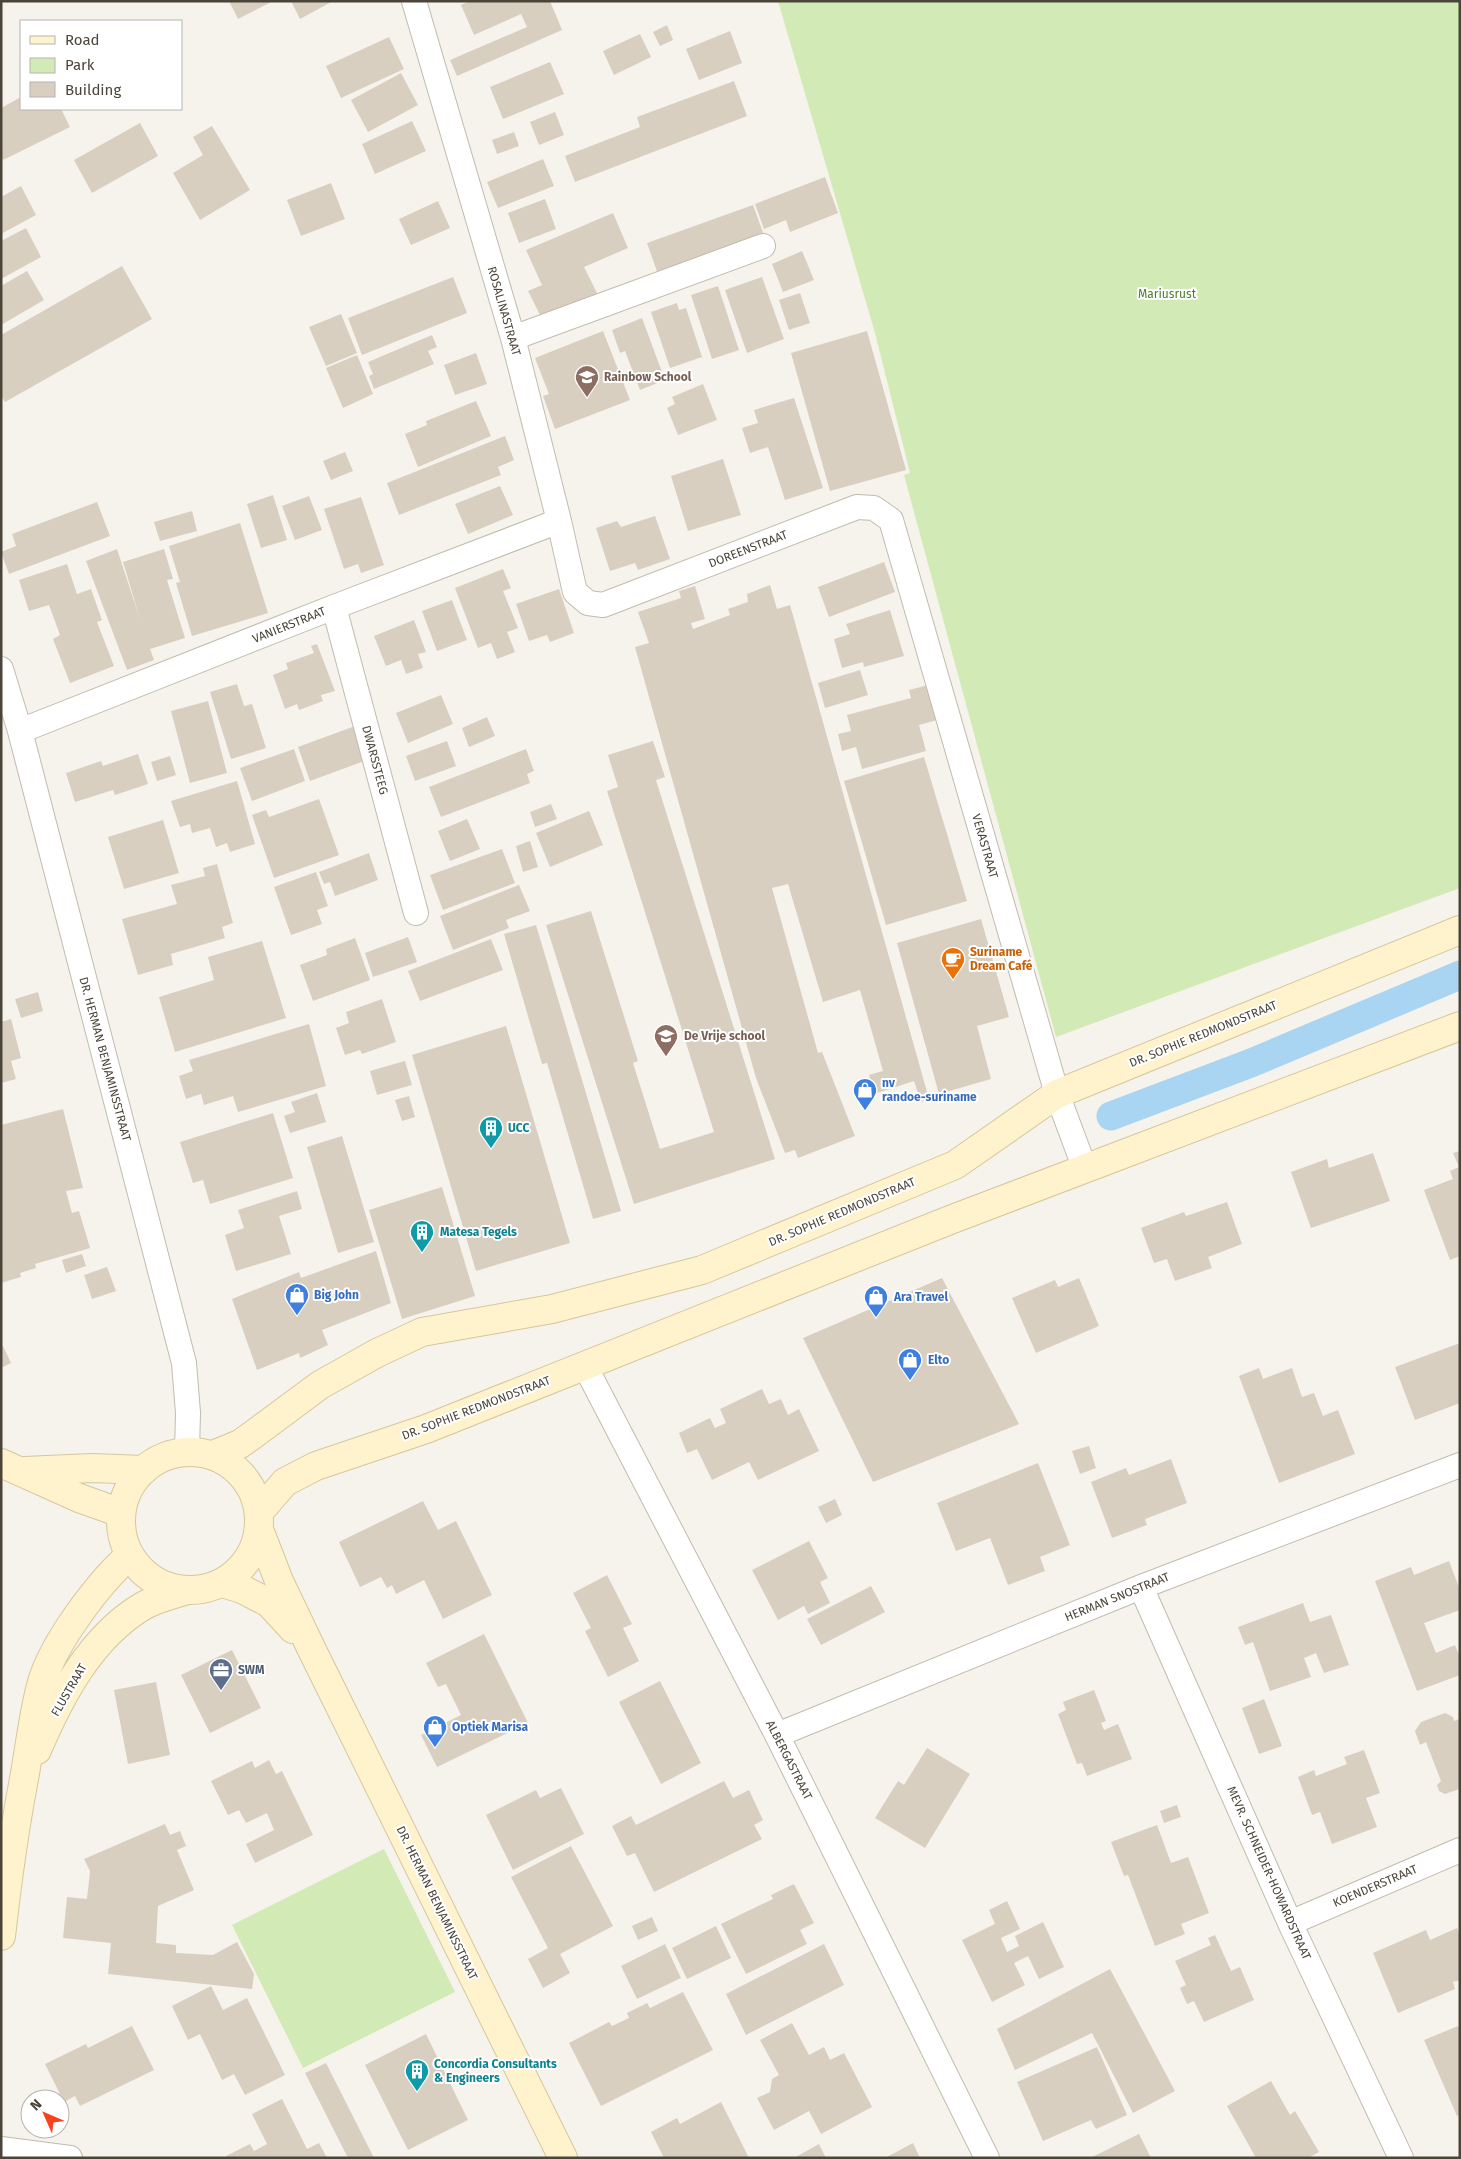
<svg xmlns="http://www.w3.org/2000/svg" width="1461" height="2159" viewBox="0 0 1461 2159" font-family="'Fira Sans',sans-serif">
<rect width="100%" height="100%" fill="#f6f3ec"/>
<!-- green -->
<path fill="#d2eab5" d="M778 1H1460V888L1056 1037 904 475 910 473 875 333Z
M384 1849 455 1992 303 2068 232 1925Z"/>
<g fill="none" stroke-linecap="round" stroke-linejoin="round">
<!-- canal -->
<path stroke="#a9d4f2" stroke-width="29" d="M1111 1116 1251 1063 1460 975"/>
</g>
<!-- building -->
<path fill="#d8cfc1" d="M229 1H273L238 19Z
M291 1H333L300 19Z
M470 1H550L562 30 457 76 450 60 527 27 521 14 474 35 461 5Z
M667 25 673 40 660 46 653 32Z
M730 31 742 63 699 80 686 49Z
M640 34 651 57 614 75 603 51Z
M389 37 404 69 341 98 326 66Z
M550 62 564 94 503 119 490 87Z
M401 73 418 105 368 132 351 100Z
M734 81 747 116 575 182 565 156 640 127 637 117Z
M21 97V109H61L70 127 3 160 1 156V108Z
M555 112 564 135 539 145 530 122Z
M412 121 426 151 375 174 362 144Z
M140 123 158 156 92 193 74 160Z
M212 126 250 190 200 220 173 173 203 155 193 137Z
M514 132 519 146 497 154 492 140Z
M543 159 554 186 498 208 487 182Z
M825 177 838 213 790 232 786 220 764 229 755 204Z
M331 183 345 219 301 236 287 200Z
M21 186 36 215 1 234V197Z
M545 199 556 229 519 243 508 213Z
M438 201 450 228 411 245 399 219Z
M753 205 765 238 659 277 647 243Z
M613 213 628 248 584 267 598 295 543 321 528 291 542 285 526 250Z
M26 228 41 257 1 279V241Z
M802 251 814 280 783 292 772 264Z
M122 266 152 319 5 402 1 395V335Z
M27 271 44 300 1 325V286Z
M453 277 467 313 362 355 348 318Z
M762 277 784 339 747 353 725 290Z
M718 286 739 350 712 359 691 295Z
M800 293 810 323 789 330 779 300Z
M677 303 679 310 686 308 702 357 670 368 651 312Z
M341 314 357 353 326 366 309 327Z
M642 318 665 380 640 390 625 351 620 353 612 330Z
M603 331 630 400 555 429 543 396 549 394 535 358Z
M867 331 906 470 830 491 791 353Z
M432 335 437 347 428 351 434 364 374 389 369 376 373 374 368 362Z
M476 353 487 384 455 395 444 365Z
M357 355 373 394 343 408 326 368Z
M703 384 717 420 678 435 667 408 675 404 672 397Z
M794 398 823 488 785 500 768 447 750 453 742 428 758 423 754 410Z
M476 401 491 436 418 467 405 434 427 425 426 421Z
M505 436 514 460 498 467 501 475 399 515 387 483Z
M345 452 353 471 331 480 323 461Z
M723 459 741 515 688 531 671 476Z
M500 486 513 515 468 534 455 504Z
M273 495 287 540 261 548 247 504Z
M309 496 322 530 295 540 282 506Z
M361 497 384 565 361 573 358 564 344 569 324 509Z
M97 502 110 536 9 574 1 552 16 546 12 534Z
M192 511 197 531 160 541 154 522Z
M655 516 670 559 638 570 635 563 610 571 596 528 617 521 621 527Z
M240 523 268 613 192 636 176 583 180 582 169 546Z
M117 549 140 619 123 562 164 549 173 579 167 580 185 638 150 649 154 660 127 670 86 561Z
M884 562 895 592 829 617 818 587Z
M67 564 77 594 91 589 102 620 97 622 114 666 70 683 53 639 60 635 49 605 29 611 19 580Z
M503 569 511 588 503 591 518 628 507 632 515 652 497 659 491 643 478 648 455 588Z
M770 585 777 609 790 605 929 1099 921 1102 914 1081 874 1094 869 1075 883 1071 860 990 823 1002 788 884 772 888 818 1053 822 1052 855 1136 798 1158 795 1150 785 1153 756 1078 635 647 649 643 638 612 681 598 679 591 695 586 705 619 691 623 693 629 730 615 728 609 748 602 747 594Z
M559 589 574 633 550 642 547 635 529 641 516 604Z
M452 600 467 640 437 651 422 611Z
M890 610 904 656 864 667 863 662 842 668 834 639 850 634 846 624Z
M414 620 426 652 418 654 423 668 406 674 401 660 386 666 374 636Z
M317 644 335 691 321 695 323 701 299 710 297 704 285 709 273 675 288 669 286 663 314 653 311 646Z
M860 670 868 695 825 708 818 683Z
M237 684 244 706 252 704 266 748 231 759 210 692Z
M928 685 937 720 919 725 926 751 862 769 856 747 842 751 838 734 851 731 847 715 911 698 909 690Z
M441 695 453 724 408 743 396 713Z
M208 701 227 773 190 783 171 711Z
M487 717 495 736 469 747 462 728Z
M355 726 367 760 310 781 298 747Z
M447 741 456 766 415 781 406 756Z
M653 741 665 777 656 780 775 1159 634 1204 546 925 591 911 638 1061 633 1063 660 1149 714 1132 607 791 618 787 608 755Z
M294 749 305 781 252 801 240 768Z
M526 749 534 771 527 774 530 783 441 817 429 787Z
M138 754 148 784 115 795 113 790 75 802 66 773 101 761 103 766Z
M170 756 176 775 157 781 151 762Z
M924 757 967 901 886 925 844 781Z
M237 781 255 844 230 852 227 843 216 847 210 828 192 833 190 824 180 827 171 801Z
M319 799 339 855 274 878 252 815 266 810 269 817Z
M551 804 557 819 535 827 530 812Z
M589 811 603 845 550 867 536 833Z
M467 819 480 849 450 861 438 831Z
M163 820 179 873 124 889 108 837Z
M530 841 538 867 523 872 516 846Z
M502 849 515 883 443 910 430 875Z
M369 853 378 880 335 896 330 882 324 884 319 872Z
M217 864 233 923 222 927 225 938 171 954 173 965 138 975 122 919 177 904 171 885 205 876 203 868Z
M316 872 328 906 317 910 322 924 291 935 274 887Z
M519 885 530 911 506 920 509 928 453 950 440 916Z
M981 919 1009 1017 977 1026 991 1079 939 1094 897 943Z
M536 925 621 1211 593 1219 547 1063 542 1064 504 934Z
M408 937 417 962 373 977 365 953Z
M355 938 370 980 313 1001 300 965 327 955 326 949Z
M491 939 503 970 420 1001 408 971Z
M262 941 286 1018 175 1052 159 997 214 980 208 957Z
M38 992 43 1011 21 1018 15 999Z
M382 999 396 1042 362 1054 360 1050 345 1055 336 1028 349 1023 346 1012Z
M11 1019 21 1058 11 1061 16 1079 1 1083V1022Z
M309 1024 326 1086 238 1112 233 1096 204 1105 201 1094 186 1099 179 1076 193 1071 189 1060Z
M506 1026 570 1243 476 1271 412 1055Z
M405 1061 412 1085 377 1095 370 1071Z
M317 1093 326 1122 290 1133 284 1116 295 1112 291 1102Z
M409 1096 415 1117 402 1121 395 1100Z
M63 1109 83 1188 66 1191 72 1213 79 1211 90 1248 35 1264 36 1268 20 1273 21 1277 1 1283V1125Z
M273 1113 293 1178 210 1204 203 1180 193 1183 180 1142Z
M342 1136 374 1242 338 1253 307 1147Z
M1460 1151V1256L1450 1260 1424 1190 1453 1179 1450 1171 1459 1167 1453 1153Z
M1373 1153 1390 1201 1311 1228 1291 1172 1327 1159 1329 1168Z
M442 1187 475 1296 402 1319 369 1210Z
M297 1191 302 1209 279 1216 291 1254 236 1271 225 1235 244 1228 238 1210Z
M1227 1202 1242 1244 1208 1257 1212 1268 1175 1281 1167 1259 1154 1263 1141 1228 1184 1212 1186 1216Z
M376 1251 391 1303 322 1330 328 1345 300 1358 299 1353 257 1370 232 1299 299 1272 301 1278Z
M82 1254 86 1266 66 1273 62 1260Z
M107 1267 116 1291 92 1299 84 1275Z
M942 1278 1019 1424 873 1482 803 1338Z
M1079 1278 1099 1326 1036 1353 1012 1298 1055 1280 1058 1287Z
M1 1342 11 1363 1 1368Z
M1460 1343V1403L1415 1420 1395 1367Z
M1259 1368 1263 1379 1292 1368 1302 1397 1314 1393 1323 1416 1338 1410 1355 1454 1279 1483 1239 1376Z
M762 1389 769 1404 781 1399 788 1415 799 1409 819 1451 758 1480 749 1462 712 1480 697 1449 687 1453 679 1433 710 1418 715 1428 726 1423 720 1409Z
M1089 1446 1096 1468 1080 1474 1072 1451Z
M1171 1459 1187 1503 1145 1519 1147 1525 1112 1538 1091 1482 1126 1468 1129 1475Z
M1038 1463 1070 1545 1040 1557 1045 1571 1008 1585 990 1538 956 1551 937 1503Z
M835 1499 842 1515 826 1523 818 1507Z
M423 1501 438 1530 456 1521 492 1595 443 1619 424 1580 396 1594 392 1585 387 1588 381 1577 360 1587 339 1542Z
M809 1541 828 1578 820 1582 830 1603 808 1614 804 1606 778 1620 752 1570Z
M1449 1561 1460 1590V1610L1424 1623 1436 1653 1455 1645 1460 1658V1675L1417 1691 1375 1581 1411 1567 1414 1575Z
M607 1575 632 1624 623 1628 639 1661 608 1677 585 1631 591 1628 573 1593Z
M871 1586 885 1612 821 1645 807 1619Z
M1303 1603 1310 1622 1331 1615 1349 1665 1324 1673 1316 1653 1304 1658 1311 1677 1270 1691 1253 1642 1245 1645 1238 1627Z
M484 1634 528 1723 437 1767 421 1735 461 1715 446 1684 438 1687 426 1663Z
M232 1650 261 1708 210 1733 181 1675Z
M660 1681 701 1763 661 1784 619 1702Z
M156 1682 170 1755 128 1764 114 1690Z
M1094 1690 1106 1721 1101 1723 1104 1730 1118 1724 1132 1759 1087 1776 1082 1763 1077 1764 1058 1714 1066 1710 1063 1702Z
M1264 1699 1282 1746 1259 1754 1242 1708Z
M1445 1713 1453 1717 1454 1721 1459 1719 1460 1722V1789L1445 1794 1439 1791 1437 1785 1441 1781 1426 1742 1420 1745 1415 1731 1421 1722Z
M927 1748 970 1774 925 1848 875 1818 898 1781 904 1785Z
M1364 1750 1380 1793 1366 1798 1377 1827 1332 1844 1320 1812 1312 1815 1298 1777 1314 1770 1316 1776 1347 1764 1344 1757Z
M269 1760 276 1774 282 1771 313 1835 255 1863 246 1844 274 1830 267 1813 246 1823 239 1810 228 1815 211 1781 252 1761 255 1768Z
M724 1781 733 1798 749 1790 763 1820 754 1825 762 1839 654 1892 635 1853 627 1856 612 1826 631 1816 636 1825Z
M561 1788 584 1834 513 1870 486 1815 536 1790 540 1798Z
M1177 1805 1181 1817 1164 1823 1160 1811Z
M165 1824 170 1835 180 1831 186 1846 177 1850 194 1890 158 1906 156 1943 176 1945V1953L213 1955 237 1942 254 1974 252 1989 108 1974 111 1943 63 1938 67 1897 87 1899 90 1871 84 1859Z
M1157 1825 1171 1863 1188 1857 1209 1913 1181 1924 1185 1934 1155 1946 1128 1875 1124 1876 1111 1842Z
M571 1846 613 1926 560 1954 570 1973 543 1988 528 1959 548 1948 511 1877Z
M794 1884 814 1923 800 1930 807 1944 746 1974 721 1924 773 1899 771 1895Z
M1007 1901 1020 1929 1001 1938 1007 1952 1019 1946 1015 1936 1043 1922 1064 1967 1039 1979 1028 1956 1014 1963 1025 1985 992 2002 962 1940 995 1924 989 1910Z
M652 1917 658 1931 638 1940 632 1926Z
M716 1926 731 1958 687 1979 672 1948Z
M1457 1928 1460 1935V1980L1453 1982 1455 1989 1398 2013 1373 1953 1426 1930 1430 1940Z
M1215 1935 1231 1971 1240 1967 1254 2000 1204 2022 1194 2001 1187 2004 1180 1988 1186 1985 1175 1961 1211 1945 1208 1938Z
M665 1944 681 1978 637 1999 621 1966Z
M824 1944 844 1985 746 2035 726 1994Z
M1110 1969 1175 2091 1133 2113 1092 2033 1015 2070 997 2029Z
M211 1986 223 2010 247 1998 285 2075 245 2095 234 2074 222 2080 200 2034 188 2040 172 2006Z
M683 1992 713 2050 601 2106 569 2043 609 2022 612 2026 629 2018 627 2013 647 2003 650 2008Z
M792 2023 809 2055 824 2047 830 2060 844 2053 872 2107 821 2134 809 2111 774 2130 757 2098 770 2092 772 2079 779 2075 760 2040Z
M132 2026 154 2070 80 2106 75 2096 64 2102 45 2064 86 2044 88 2048Z
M1458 2026 1460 2031V2115L1457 2116 1424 2040Z
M426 2034 468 2120 408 2150 365 2065Z
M1097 2047 1127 2115 1096 2129 1091 2120 1043 2141 1017 2082Z
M326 2063 374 2158H348L305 2073Z
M1271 2081 1290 2115 1295 2111 1319 2152 1308 2158H1256L1227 2106Z
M282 2099 307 2149 319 2143 327 2158H227L226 2156 250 2144 254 2151 267 2144 252 2114Z
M721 2102 749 2158H664L651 2132 677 2118 680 2124Z
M1139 2134 1151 2158H1090Z
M913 2143 920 2158H885Z
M819 2144 826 2158H794Z"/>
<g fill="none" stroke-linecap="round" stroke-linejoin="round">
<!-- street casing -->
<g stroke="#c2bbae" stroke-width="26">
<path id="street" d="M414 1 513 338 559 521 575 592 588 603 603 605 857 507 874 508 891 520 1057 1094 1085 1169
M513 338 763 246
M334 607 416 913
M1 669 20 731 184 1363 188 1413 187 1451
M20 731 334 607 559 521
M585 1366 777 1735 987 2158
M1141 1587 1290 1923 1401 2158
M777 1735 1141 1587 1460 1465
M1290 1923 1460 1850
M1 2149 70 2158"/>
</g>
<!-- secondary casing -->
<g stroke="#d6c79b" stroke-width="30">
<path id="secondary" d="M121 1521a69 69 0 1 1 138 0a69 69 0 1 1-138 0Z
M213 1455 240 1444 254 1434 320 1385 377 1353 422 1332 552 1309 702 1270 955 1165 1057 1094 1460 930
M1 1463 79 1498 121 1513
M25 1471 92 1468 144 1470
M259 1512 285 1482 316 1466 426 1429 950 1220 1460 1026
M260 1532 279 1581 311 1648 563 2158
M222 1583 242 1589 269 1603 293 1629
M37 1750C60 1696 91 1637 143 1606 157 1598 172 1595 187 1590
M1 1936C7 1883 14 1831 24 1779 30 1746 33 1714 42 1682 54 1642 99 1582 130 1555"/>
</g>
<!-- street -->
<use href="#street" stroke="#fff" stroke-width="24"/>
<!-- secondary -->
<use href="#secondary" stroke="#fff3cd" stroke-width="28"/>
</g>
<!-- icons -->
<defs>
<g id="school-pin" transform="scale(1.25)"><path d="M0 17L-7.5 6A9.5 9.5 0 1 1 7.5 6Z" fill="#8d6e63" stroke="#fff"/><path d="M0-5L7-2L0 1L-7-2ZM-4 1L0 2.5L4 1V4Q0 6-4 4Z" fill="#fff"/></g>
<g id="cafe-pin" transform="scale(1.25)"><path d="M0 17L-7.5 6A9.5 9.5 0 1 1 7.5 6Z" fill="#e8710a" stroke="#fff"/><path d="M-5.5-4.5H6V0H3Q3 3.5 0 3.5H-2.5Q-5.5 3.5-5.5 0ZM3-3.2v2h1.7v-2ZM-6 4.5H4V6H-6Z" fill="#fff"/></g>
<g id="shop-pin" transform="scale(1.25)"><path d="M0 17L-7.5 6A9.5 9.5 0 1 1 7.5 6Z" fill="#3f7fe0" stroke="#fff"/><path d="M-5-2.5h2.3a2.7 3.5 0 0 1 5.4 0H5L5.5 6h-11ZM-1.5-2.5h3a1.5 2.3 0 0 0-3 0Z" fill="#fff"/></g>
<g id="building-pin" transform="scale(1.25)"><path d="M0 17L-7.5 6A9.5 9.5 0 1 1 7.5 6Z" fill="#0f9aa8" stroke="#fff"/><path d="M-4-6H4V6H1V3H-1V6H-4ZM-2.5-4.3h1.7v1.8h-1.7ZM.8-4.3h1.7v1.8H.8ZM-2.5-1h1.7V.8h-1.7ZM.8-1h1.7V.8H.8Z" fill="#fff"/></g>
<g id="office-pin" transform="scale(1.25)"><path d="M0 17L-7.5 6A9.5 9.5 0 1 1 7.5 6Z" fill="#5c6f8a" stroke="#fff"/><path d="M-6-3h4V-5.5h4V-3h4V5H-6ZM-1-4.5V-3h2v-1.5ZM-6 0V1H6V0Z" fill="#fff"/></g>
</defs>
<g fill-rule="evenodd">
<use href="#school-pin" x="587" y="377"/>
<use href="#cafe-pin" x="953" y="959"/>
<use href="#school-pin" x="666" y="1036"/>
<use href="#shop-pin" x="865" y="1090"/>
<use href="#building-pin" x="491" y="1128"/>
<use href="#building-pin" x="422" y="1232"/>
<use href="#shop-pin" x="297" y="1295"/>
<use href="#shop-pin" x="876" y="1297"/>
<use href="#shop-pin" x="910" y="1360"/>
<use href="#office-pin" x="221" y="1670"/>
<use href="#shop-pin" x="435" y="1727"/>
<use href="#building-pin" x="417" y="2071"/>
</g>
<g text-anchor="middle" stroke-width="4" stroke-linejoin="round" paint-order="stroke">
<!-- park labels -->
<g font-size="12" fill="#4a7f2a" stroke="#fff">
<text x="1167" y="298">Mariusrust</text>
</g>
<!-- street labels -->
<g font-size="12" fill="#4b4439" stroke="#fff">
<text transform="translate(504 311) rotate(74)" y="4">ROSALINASTRAAT</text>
<text transform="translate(748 549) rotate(-21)" y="4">DOREENSTRAAT</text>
<text transform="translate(289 625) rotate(-22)" y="4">VANIERSTRAAT</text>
<text transform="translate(375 760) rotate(75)" y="4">DWARSSTEEG</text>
<text transform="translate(985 846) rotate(74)" y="4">VERASTRAAT</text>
<text transform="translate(1203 1034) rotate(-22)" y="4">DR. SOPHIE REDMONDSTRAAT</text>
<text transform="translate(105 1059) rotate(75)" y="4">DR. HERMAN BENJAMINSSTRAAT</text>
<text transform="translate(842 1212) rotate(-23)" y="4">DR. SOPHIE REDMONDSTRAAT</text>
<text transform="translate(476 1408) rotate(-21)" y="4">DR. SOPHIE REDMONDSTRAAT</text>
<text transform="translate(1117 1597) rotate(-22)" y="4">HERMAN SNOSTRAAT</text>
<text transform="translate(69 1690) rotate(-60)" y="4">FLUSTRAAT</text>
<text transform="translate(789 1760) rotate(63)" y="4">ALBERGASTRAAT</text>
<text transform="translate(1269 1873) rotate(66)" y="4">MEVR. SCHNEIDER-HOWARDSTRAAT</text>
<text transform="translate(1375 1886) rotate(-23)" y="4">KOENDERSTRAAT</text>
<text transform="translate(437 1903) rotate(64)" y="4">DR. HERMAN BENJAMINSSTRAAT</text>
</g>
<!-- education labels -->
<g font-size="12" font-weight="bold" fill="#785e54" stroke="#fff" text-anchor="start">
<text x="604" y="381">Rainbow School</text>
<text x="684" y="1040">De Vrije school</text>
</g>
<!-- food labels -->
<g font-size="12" font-weight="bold" fill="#c56008" stroke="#fff" text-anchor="start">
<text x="970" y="956">Suriname<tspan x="970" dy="14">Dream Café</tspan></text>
</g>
<!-- shop labels -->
<g font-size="12" font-weight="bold" fill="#366cbe" stroke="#fff" text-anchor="start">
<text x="882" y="1087">nv<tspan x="882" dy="14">randoe-suriname</tspan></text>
<text x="314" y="1299">Big John</text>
<text x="894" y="1301">Ara Travel</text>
<text x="928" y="1364">Elto</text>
<text x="452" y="1731">Optiek Marisa</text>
</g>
<!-- culture labels -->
<g font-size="12" font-weight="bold" fill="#0d838f" stroke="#fff" text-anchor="start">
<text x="508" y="1132">UCC</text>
<text x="440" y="1236">Matesa Tegels</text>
<text x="434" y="2068">Concordia Consultants<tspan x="434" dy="14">&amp; Engineers</tspan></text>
</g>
<!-- service labels -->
<g font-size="12" font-weight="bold" fill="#4e5e75" stroke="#fff" text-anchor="start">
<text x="238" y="1674">SWM</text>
</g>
</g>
<!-- border -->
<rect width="1461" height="2159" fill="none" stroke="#4b4439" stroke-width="5"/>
<!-- legend -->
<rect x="20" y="20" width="162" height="90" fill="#ffffff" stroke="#b7b4b0"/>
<rect x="30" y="36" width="25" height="8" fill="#fff3cd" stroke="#b7b4b0"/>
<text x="65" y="45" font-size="15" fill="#4b4439">Road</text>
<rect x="30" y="58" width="25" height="15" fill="#d2eab5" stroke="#b7b4b0"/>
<text x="65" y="70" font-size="15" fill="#4b4439">Park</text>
<rect x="30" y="82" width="25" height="15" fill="#d8cfc1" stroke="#b7b4b0"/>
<text x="65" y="95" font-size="15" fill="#4b4439">Building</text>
<!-- north arrow -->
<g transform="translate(45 2114) rotate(315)"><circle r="24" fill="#ffffff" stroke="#b7b4b0"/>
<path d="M0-4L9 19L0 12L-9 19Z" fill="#fc3f1d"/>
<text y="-8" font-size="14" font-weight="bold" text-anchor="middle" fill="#4b4439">N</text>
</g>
</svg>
